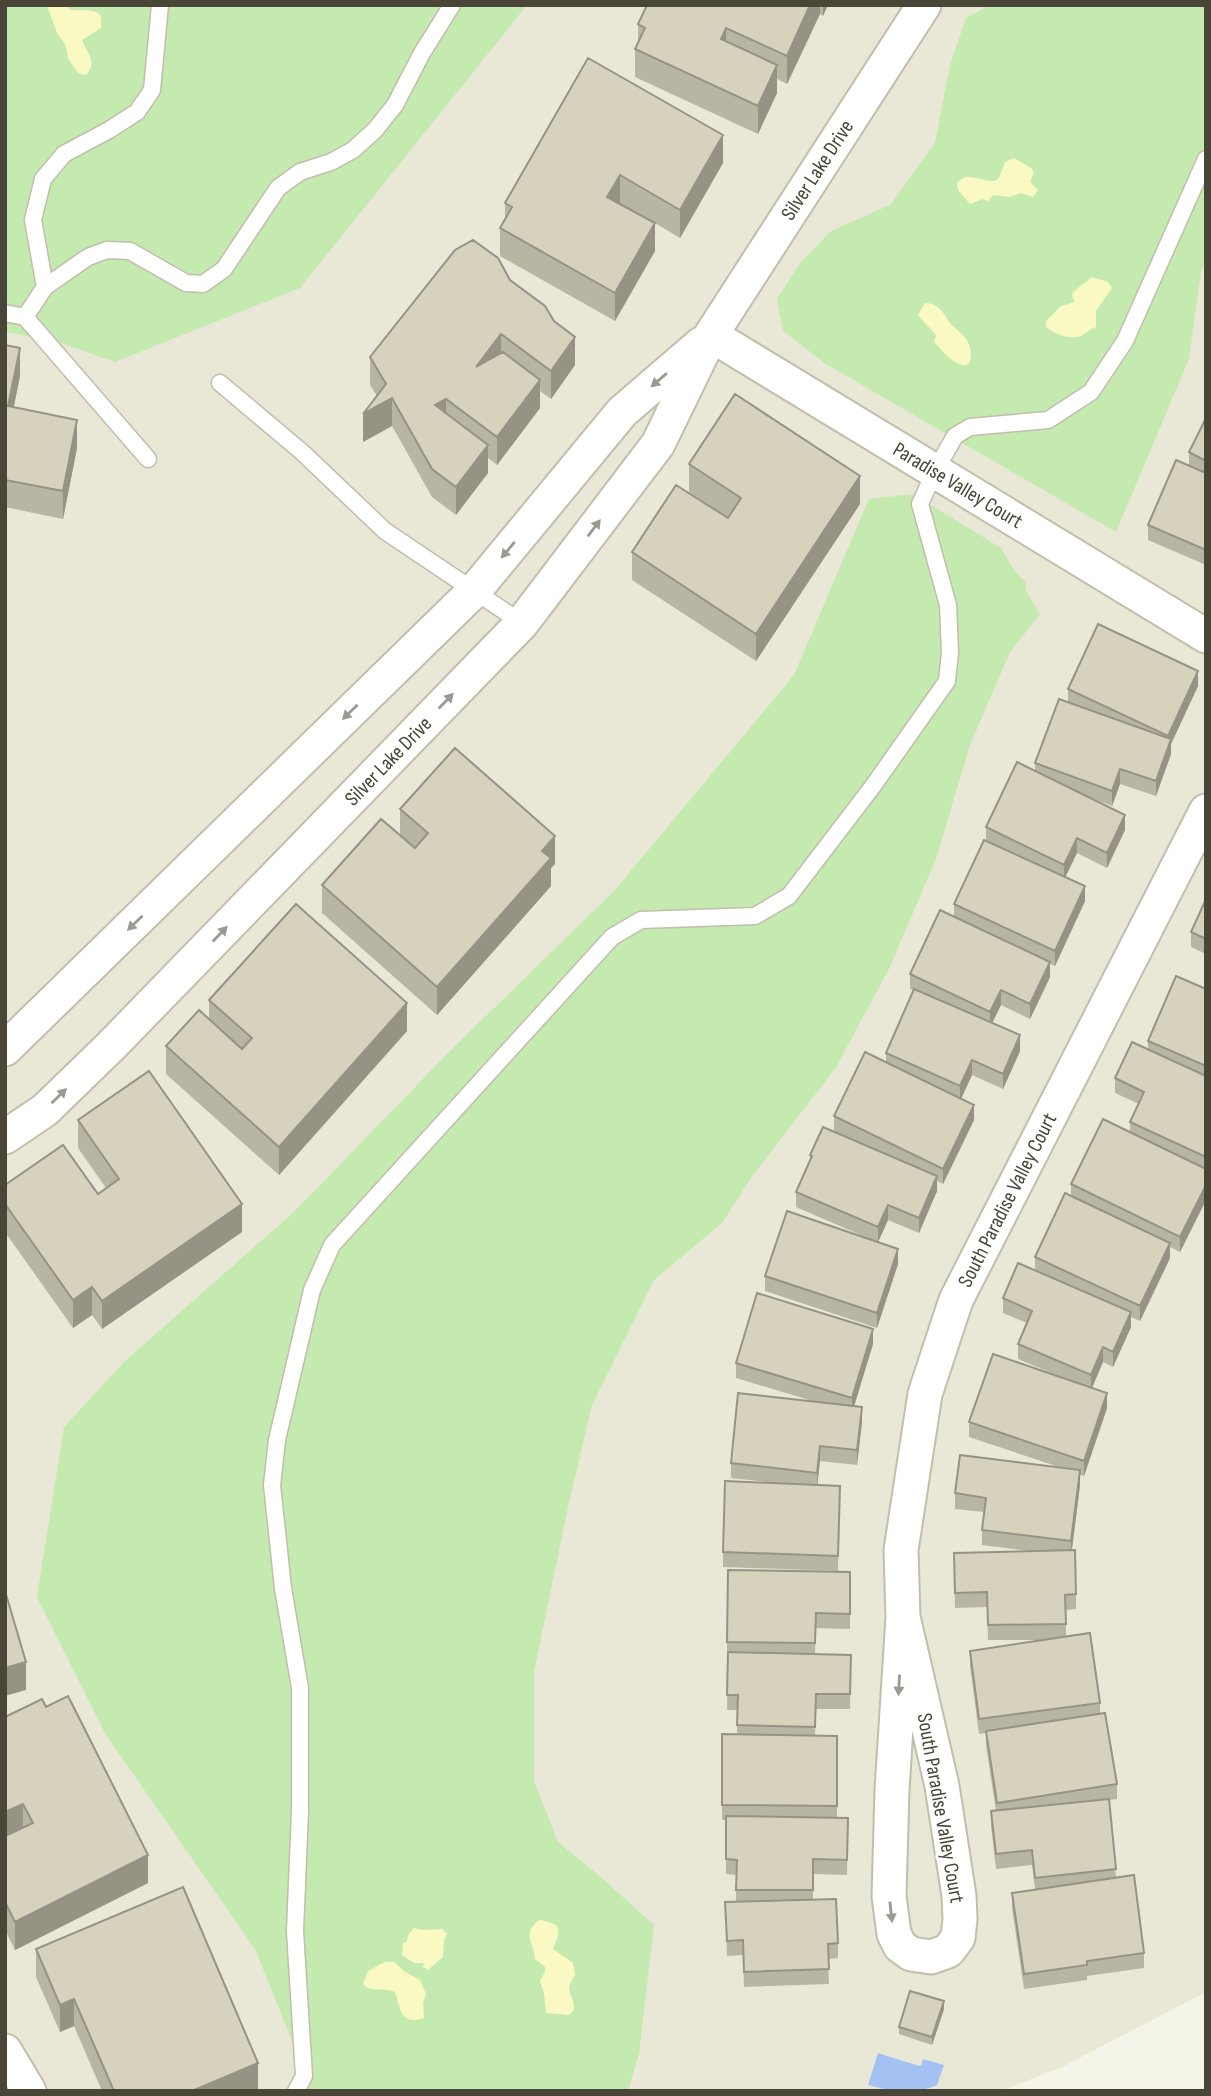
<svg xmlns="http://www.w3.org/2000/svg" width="1211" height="2096" viewBox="0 0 1211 2096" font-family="'Sofia Sans Condensed',sans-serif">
<rect width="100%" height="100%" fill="#f5f4e8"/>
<!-- residential -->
<path fill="#e9e7d6" d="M5 5H1206V1992L1064 2066 1001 2091H5Z"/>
<!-- green -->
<path fill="#c4eab0" d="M5 5H527L300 288 115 362 55 341 5 332Z
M990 5H1206V257L1201 272 1189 359 1116 532 826 364 783 331 777 299 800 263 831 231 890 205 935 143 950 65 966 18Z
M913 494 1001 548 1015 572 1026 582V591L1040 614 1010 652 970 745 936 859 889 969 835 1069 753 1175 722 1223 654 1280 592 1405 568 1507 534 1672V1781L558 1842 602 1878 654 1925 639 2054 628 2091H298L306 2075 255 1949 106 1735 37 1597 64 1427 125 1361 294 1212 451 1050 614 891 794 675 869 499Z"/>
<!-- sand -->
<path fill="#faf9c4" d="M47 5H67L69 9C80 13 91 6 101 16V28L82 40C87 53 98 62 86 75L79 74 68 59 66 46 57 33Z
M1014 158 1031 168 1034 172 1030 182 1038 190 1033 197 1021 193 1010 197 993 195 988 201 983 199 970 204 958 190 957 183C967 170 981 182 995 181L999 178 1005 162Z
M1092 277 1108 282 1112 288 1096 311V327C1090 329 1086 333 1081 336 1069 340 1055 334 1046 327V321L1061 306 1075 302 1072 296 1073 292Z
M925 303C938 303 943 312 949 322 955 329 964 334 968 342 972 350 974 370 959 364 949 360 941 349 934 342L936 335 918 315Z
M539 1920C563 1923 561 1930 553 1949L573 1963 575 1975C562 1994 575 1993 574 2010L569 2015 546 2013 544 1993 540 1981 545 1972V1967L535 1959C533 1941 522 1934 539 1920Z
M414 1928 423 1930 442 1929 447 1934 444 1940 443 1957 428 1970 423 1967 424 1963H414L402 1955 403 1943 407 1941 408 1935Z
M385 1962H394L405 1972 420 1980 426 1994 423 2003 424 2018C400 2026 401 2009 395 1992 384 1987 371 1993 363 1984L368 1971Z"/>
<!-- water -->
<path fill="#a3c2f3" d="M878 2053 919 2066 921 2065 923 2059 944 2065 937 2085C916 2095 890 2091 868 2085Z"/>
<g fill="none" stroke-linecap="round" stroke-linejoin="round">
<!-- service casing -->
<g stroke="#c1beab" stroke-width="19">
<path id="service" d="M160 5 152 90 137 112 109 130 64 154 43 179 33 220 45 287 88 257 107 250 130 251 186 283 203 284 224 269 278 188 300 172 331 162 353 150 375 130 395 105 422 53 452 5
M5 313 25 317 45 287
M25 317 148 459
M220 383 302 452 385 531 522 623
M296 2091 304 2076 295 1931 300 1811V1688L283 1588 272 1485 277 1440 312 1290 332 1245 612 937 641 920 755 916 789 896 873 786 947 681 950 652 948 605 920 504 935 471 955 436 970 427 1048 420 1091 392 1125 341 1206 159"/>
</g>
<!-- minor casing -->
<g stroke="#c1beab" stroke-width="37">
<path id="minor" d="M711 335 1206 636
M5 1049 475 590 622 412 701 344
M5 1137 45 1110 111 1046 522 623 658 444 711 335 924 5
M903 1617 942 1786 959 1896 960 1919 958 1938 948 1951 931 1957 911 1954 900 1946 894 1934 889 1896 892 1790 903 1617 901 1550 925 1394 956 1300 1206 811
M5 2051 29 2091"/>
</g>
<!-- service -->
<use href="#service" stroke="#fff" stroke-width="16"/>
<!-- minor -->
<use href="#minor" stroke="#fff" stroke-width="33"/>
</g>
<!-- wall -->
<path fill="#b9b5a3" d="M647 5H828L823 16 820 14 787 84 777 79V93L758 134 635 77V49L638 44V24Z
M588 58 723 163 680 238 655 223V251L615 321 500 256V228L505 219V203Z
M510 280 575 365 551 399 540 391V408L497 465 488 458V473L456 515 432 497 392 426 363 442 377 396 370 385V357Z
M5 345 20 376 14 407 77 448 63 519 5 507Z
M1206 418V565L1148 540V525L1189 465V452Z
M689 464 860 504 756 661 632 580V552L728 518 689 492Z
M1198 686 1171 744V754L1156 796 1120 784 1112 806 1094 799 1125 830 1107 868 1077 853 1065 877 1085 901 1055 966 1050 964V977L1030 1019 1001 1005 992 1023 1020 1051 1003 1089 972 1075 961 1099 974 1120 943 1184 937 1181V1191L919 1233 888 1220 878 1242 898 1264 877 1328 765 1291V1276L872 1240 796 1207V1192L810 1160V1155L834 1131V1116L886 1062V1053L913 990 910 989V974L954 916V904L986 841V827L1035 771V763L1068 702V689Z
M400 809 555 864 551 868V886L437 1015 322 913V885L400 836Z
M1206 899V954L1191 947V932Z
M1206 977V1200L1180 1252 1170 1247V1258L1140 1321 1131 1317V1327L1113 1367 1103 1362 1092 1388 1107 1408 1084 1476 1080 1475V1485L1072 1550 1076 1594V1609L1066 1610V1636L1100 1703V1714L1117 1784V1799L1109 1800 1116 1878 1144 1953V1968L1087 1976V1980L1024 1989 1012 1908V1893L1035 1889 1032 1865 996 1869 991 1826V1811H996L986 1746V1733L979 1734 970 1666V1651L1043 1640H988L987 1607 955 1608 954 1568 1031 1551 982 1545V1530L984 1512 955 1509V1493L1059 1467 969 1437V1422L1061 1377 1018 1359V1344L1027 1323 1003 1313V1298L1035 1270V1257L1071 1196V1184L1130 1132V1122L1139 1104 1115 1093V1078L1148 1050V1041L1205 989Z
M209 1000 407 1031 279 1175 166 1074V1046L209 1019Z
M78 1120 242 1232 102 1329 92 1315 73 1328 5 1232V1185L98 1194 106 1188 78 1148Z
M873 1344 854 1406 862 1422 857 1465 820 1461 817 1485 840 1486 838 1571 723 1567V1552L776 1483 731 1478V1463L816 1402 736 1378V1363Z
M850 1572V1629L816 1628 815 1654 851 1655 850 1709H816L815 1735 837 1736V1818H848L847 1875 813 1874V1899L838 1943V1958L828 1959 829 1984 744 1987 743 1955 727 1956 725 1902H736V1875L726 1874V1820H722V1734L737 1735V1710H727L728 1657H727V1642Z
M46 1707 148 1883 15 1950 5 1930V1717Z
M36 1949 258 2091H102L74 2026 60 2032 36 1977Z
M944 2009 932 2045 899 2034V2027Z"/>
<!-- shaded-wall -->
<path fill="#969384" d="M810 5H820V14L787 84V56Z
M823 5H828L823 16Z
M726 28V56L721 39Z
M777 65V93L758 134V106Z
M723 135V163L680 238V210Z
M620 175V203L607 197Z
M655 223V251L615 321V293Z
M501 334V362L476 367Z
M575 337V365L551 399V371Z
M20 348V376L8 434V406Z
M540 380V408L497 465V437Z
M392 398V426L363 442V414Z
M446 399V426L435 405Z
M77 420V448L63 519V491Z
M488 445V473L456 515V487Z
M860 476V504L756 661V634Z
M1198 671V686L1171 744V754L1156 796V781L1168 748V736Z
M1120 769V784L1112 806V791Z
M1125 815V830L1107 868V853Z
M555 836V864L551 868V886L437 1015V987L542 851Z
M1077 838V853L1064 880V865Z
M1085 886V901L1055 966V951Z
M1050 962V977L1030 1019V1004Z
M1001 990V1005L990 1027V1012Z
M407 1003V1031L279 1175V1147Z
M1020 1035V1051L1003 1089V1074Z
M972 1060V1075L960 1101V1086Z
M974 1105V1120L943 1184V1169Z
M937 1176V1191L919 1233V1218Z
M1206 1185V1200L1180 1252V1237Z
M242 1204V1232L102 1329V1301Z
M888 1205V1220L878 1242V1227Z
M1170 1243V1258L1140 1321V1306Z
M898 1249V1264L877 1328V1313Z
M92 1287V1315L73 1328V1300Z
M1131 1312V1327L1113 1367V1352Z
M873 1329V1344L852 1413V1398Z
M1103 1347V1362L1091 1390V1375Z
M1107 1393V1408L1084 1476V1461Z
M862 1407V1422L857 1465V1450Z
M820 1446V1461L817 1488V1473Z
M1080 1470V1485L1071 1556V1541Z
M26 1662V1690L5 1696V1668Z
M23 1804V1832L5 1840V1812Z
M148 1855V1883L15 1950V1922Z
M74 1999V2026L60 2032V2005Z
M944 2001V2009L932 2045V2037Z
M258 2063V2091H192Z"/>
<!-- building -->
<path fill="#d7d2bd" stroke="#969384" stroke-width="2" d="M647 5H810L787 56 726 28 721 39 777 65 758 106 635 49 645 28 638 24Z
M588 58 723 135 680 210 620 175 607 197 655 223 615 293 500 228 512 207 505 203Z
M473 240 498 258 510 280 545 306 554 321 575 337 551 371 501 334 476 367 503 352 540 380 497 437 446 399 435 405 488 445 456 487 432 469 392 398 363 414 386 384 370 357 455 250Z
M5 345 20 348 8 406 77 420 63 491 5 480Z
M735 394 860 476 756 634 632 552 676 485 728 518 741 498 689 464Z
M1206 418V461L1189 452Z
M1176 460 1206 473V550L1148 525Z
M1098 624 1198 671 1168 736 1068 689Z
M1059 699 1171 739 1156 781 1120 769 1112 791 1035 763Z
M455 748 555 836 542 851 551 858 437 987 322 885 381 819 415 848 428 833 400 809Z
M1017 762 1125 815 1107 853 1077 838 1064 865 986 827Z
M984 840 1085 886 1055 951 954 904Z
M1206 899V939L1191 932Z
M296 904 407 1003 279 1147 166 1046 199 1010 242 1049 252 1038 209 1000Z
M940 910 1050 962 1030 1004 1001 990 990 1012 910 974Z
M1176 976 1206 989V1066L1148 1041Z
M914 989 1020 1035 1003 1074 972 1060 960 1086 886 1053Z
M1132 1042 1206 1076V1157L1130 1122 1144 1092 1115 1078Z
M865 1052 974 1105 943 1169 834 1116Z
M149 1071 242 1204 102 1301 92 1287 73 1300 5 1204V1185L63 1145 98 1194 119 1179 78 1120Z
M1103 1119 1206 1169V1185L1180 1237 1071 1184Z
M823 1127 937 1176 919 1218 888 1205 878 1227 796 1192 812 1156 810 1155Z
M1065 1193 1170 1243 1140 1306 1035 1257Z
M787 1211 898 1249 877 1313 765 1276Z
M1018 1263 1131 1312 1113 1352 1103 1347 1091 1375 1018 1344 1032 1311 1003 1298Z
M757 1293 873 1329 852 1398 736 1363Z
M993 1354 1107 1393 1084 1461 969 1422Z
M738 1393 862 1407 857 1450 820 1446 817 1473 731 1463Z
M960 1455 1080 1470 1071 1541 982 1530 986 1498 955 1493Z
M725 1481 840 1486 838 1556 723 1552Z
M1075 1550 1076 1594 1065 1595 1066 1624 988 1625 987 1592 955 1593 954 1553Z
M728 1570 850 1572V1614L816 1613 815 1643 727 1642Z
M5 1591 26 1662 5 1668Z
M1090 1633 1100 1703 979 1719 970 1651Z
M728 1652 851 1655 850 1694H816L815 1727 737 1725 738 1695H727Z
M68 1696 148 1855 15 1922 5 1902V1836L33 1823 23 1804 5 1812V1717L42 1699 46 1707Z
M1105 1713 1117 1784 997 1803 986 1731Z
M722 1734 837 1736V1806L722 1805Z
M1109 1799 1116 1869 1035 1878 1032 1850 996 1854 991 1811Z
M726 1816 848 1818 847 1860 813 1859V1890H736L737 1860 726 1859Z
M1134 1875 1144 1953 1087 1961V1965L1024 1974 1012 1893Z
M183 1887 258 2063 192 2091H114L74 1999 60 2005 36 1949Z
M836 1899 838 1943 828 1944 829 1969 744 1972 743 1940 727 1941 725 1902Z
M910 1991 944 2001 932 2037 899 2027Z"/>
<!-- one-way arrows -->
<defs><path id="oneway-solid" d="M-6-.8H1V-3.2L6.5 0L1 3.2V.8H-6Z" transform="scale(1.75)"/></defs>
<g fill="#9b9991">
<use href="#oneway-solid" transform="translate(659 380) rotate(139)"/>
<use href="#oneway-solid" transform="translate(594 528) rotate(-53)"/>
<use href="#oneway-solid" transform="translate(508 550) rotate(130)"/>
<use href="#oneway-solid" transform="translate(446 701) rotate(-46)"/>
<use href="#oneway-solid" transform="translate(350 712) rotate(136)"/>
<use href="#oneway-solid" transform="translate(135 923) rotate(136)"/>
<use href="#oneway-solid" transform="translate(220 934) rotate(-46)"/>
<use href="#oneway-solid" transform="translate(59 1096) rotate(-44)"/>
<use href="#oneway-solid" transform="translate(899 1685) rotate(93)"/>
<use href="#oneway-solid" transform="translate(891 1912) rotate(84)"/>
</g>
<g text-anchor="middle" stroke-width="6" stroke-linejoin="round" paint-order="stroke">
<!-- street labels -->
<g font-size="21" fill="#494537" stroke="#fff">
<text transform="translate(817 170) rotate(-57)" y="7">Silver Lake Drive</text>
<text transform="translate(958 485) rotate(31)" y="7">Paradise Valley Court</text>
<text transform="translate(388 761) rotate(-46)" y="7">Silver Lake Drive</text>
<text transform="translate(1007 1200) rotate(-63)" y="7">South Paradise Valley Court</text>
<text transform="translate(941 1808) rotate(80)" y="7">South Paradise Valley Court</text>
</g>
</g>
<!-- border -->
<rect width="1211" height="2096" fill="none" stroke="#494537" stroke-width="14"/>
</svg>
